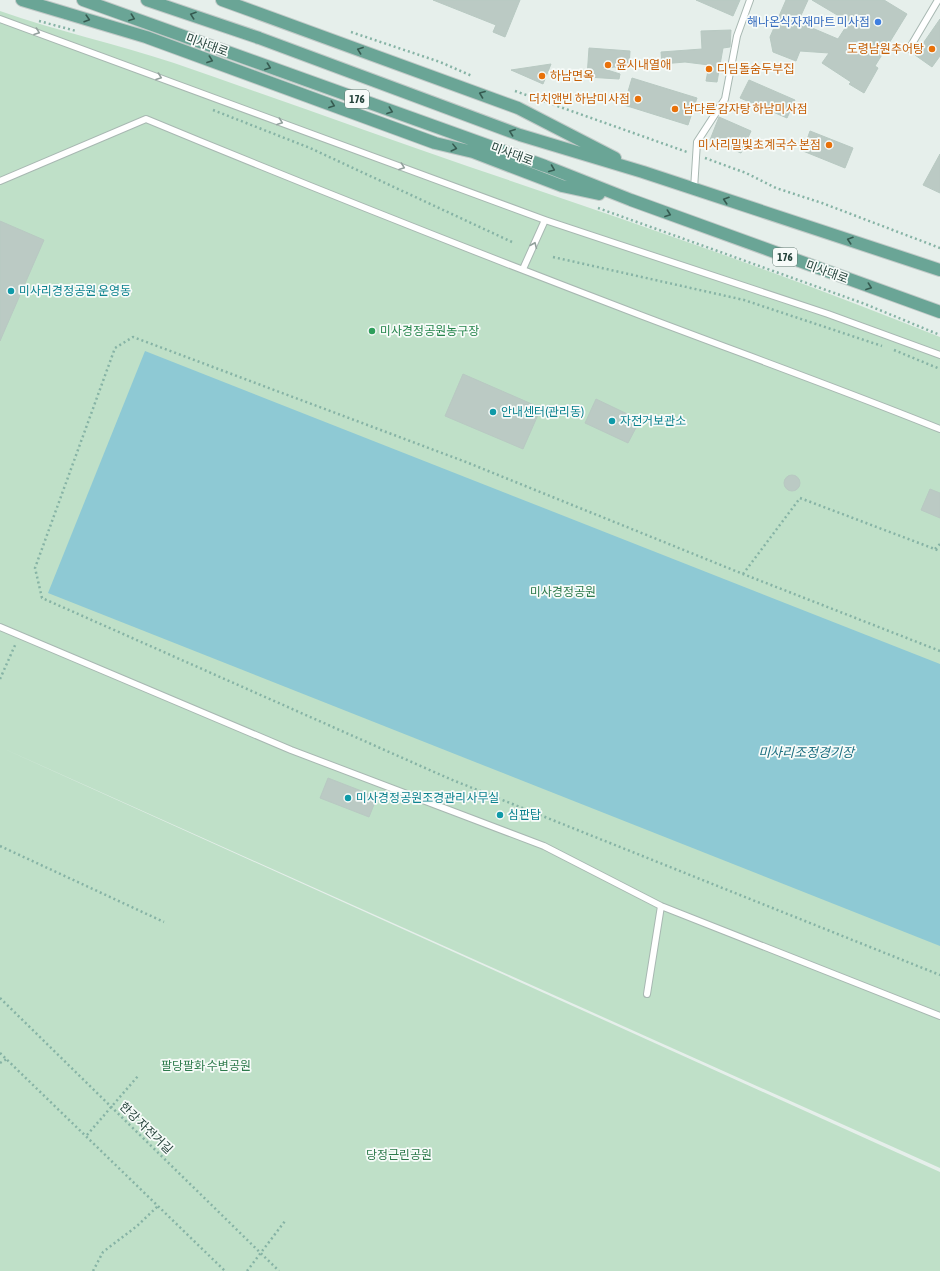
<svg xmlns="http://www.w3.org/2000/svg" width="940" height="1271" viewBox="0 0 940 1271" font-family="'Asap Condensed','Noto Sans KR',sans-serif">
<rect width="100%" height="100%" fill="#e6efeb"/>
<!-- green -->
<path fill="#bfe0c8" d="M0 11C57 31 117 44 174 63 272 97 370 132 467 166 626 220 785 274 940 337V1168L0 747Z
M0 747 940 1172V1271H0Z"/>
<!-- water -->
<path fill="#8ec9d4" d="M145 351 940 664V946L48 593Z"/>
<!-- building -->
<path fill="#bbcac4" stroke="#b8c9c2" d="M433 0H520L505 37 493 32 496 25Z
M696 0H740L733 16Z
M786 0H808L798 22 838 39 849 22 812 0H884L907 14 875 66 878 68 864 93 849 84 851 82 822 63 829 53 800 51 796 61 773 52 770 37Z
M940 19V56L932 67 915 55Z
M731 30 730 47 723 48 717 82 706 81 709 65 685 62 662 64 661 52 702 49 701 31Z
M589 48 630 51 629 66 601 68 620 74 619 79 587 77Z
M551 64 543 84 511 70Z
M632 78 697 98 688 125 624 105Z
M749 80 795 100 787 118 740 98Z
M719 117 751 131 741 153 710 140Z
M810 131 853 148 845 168 803 151Z
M940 154V193L923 185Z
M0 221 44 240 0 341Z
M463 374 541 408 523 449 445 416Z
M596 399 640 420 628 443 585 423Z
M784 483a8 8 0 1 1 16 0a8 8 0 1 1-16 0Z
M930 489 940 493V518L921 510Z
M328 778 377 797 369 817 320 798Z"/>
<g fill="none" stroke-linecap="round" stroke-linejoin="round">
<!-- lane casing -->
<g stroke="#a8b8b2" stroke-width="8">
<path id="lane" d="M0 19 545 220 828 314 940 355
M909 49 938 0
M0 181 146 119C310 187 475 252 640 315 740 353 841 389 940 429
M694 189 697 142 725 99 737 36 750 0
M523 269 545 220
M0 627 291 750 544 846 661 906 940 1016
M647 994 661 906"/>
</g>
<!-- primary casing -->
<g stroke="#c2cac8" stroke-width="14">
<path id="primary" d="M22 0 146 37 435 143 473 152 562 186 599 194
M83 0 545 166 631 200 940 312
M147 0 259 38 520 135 643 172 940 270
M222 0 518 108 615 158"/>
</g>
<!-- path -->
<path stroke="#86b3a5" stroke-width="2.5" stroke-dasharray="2 3" stroke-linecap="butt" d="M39 21 76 31
M351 32 440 62 472 76
M515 91 687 152
M213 110 310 148 512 242
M705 158 746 173 776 188 822 203 940 248
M598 208 865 304 940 335
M553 257 744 300 882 346
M894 350 940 369
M935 549 940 544
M743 574 800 498 940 551
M940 651 743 574 466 462 133 337 115 348 35 568 42 598 450 779 940 975
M0 679 16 643
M0 846 164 922
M0 998 279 1271
M0 1053 225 1271
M0 1063 7 1059
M87 1135 138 1076
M93 1271 103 1252 137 1226 158 1206
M247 1271 285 1221"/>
<!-- lane -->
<use href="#lane" stroke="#fff" stroke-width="6"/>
<!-- primary -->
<use href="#primary" stroke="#6aa596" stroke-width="12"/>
</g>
<!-- one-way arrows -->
<defs><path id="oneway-chevron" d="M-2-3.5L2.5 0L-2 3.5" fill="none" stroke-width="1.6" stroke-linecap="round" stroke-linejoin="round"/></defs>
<g stroke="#365b51">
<use href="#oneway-chevron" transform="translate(193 15) rotate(-161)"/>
<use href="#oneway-chevron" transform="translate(132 18) rotate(20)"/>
<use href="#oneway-chevron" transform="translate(87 19) rotate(17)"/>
<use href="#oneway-chevron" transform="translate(360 50) rotate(-160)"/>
<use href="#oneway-chevron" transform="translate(210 60) rotate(20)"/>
<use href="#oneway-chevron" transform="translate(268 67) rotate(20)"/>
<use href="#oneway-chevron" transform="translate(482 94) rotate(-159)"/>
<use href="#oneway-chevron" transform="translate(332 105) rotate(20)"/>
<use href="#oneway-chevron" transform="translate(390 111) rotate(20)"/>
<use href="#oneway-chevron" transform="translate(512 132) rotate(-160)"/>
<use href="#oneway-chevron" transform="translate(454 148) rotate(14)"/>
<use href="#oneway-chevron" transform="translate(552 169) rotate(22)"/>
<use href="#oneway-chevron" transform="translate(726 200) rotate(-162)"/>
<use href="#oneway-chevron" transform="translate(668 214) rotate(20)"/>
<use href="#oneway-chevron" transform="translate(850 240) rotate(-162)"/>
<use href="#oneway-chevron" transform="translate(869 287) rotate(20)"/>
</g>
<g stroke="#92a09c">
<use href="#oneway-chevron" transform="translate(37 32) rotate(20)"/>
<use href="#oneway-chevron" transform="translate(159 77) rotate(20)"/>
<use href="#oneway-chevron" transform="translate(280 122) rotate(20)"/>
<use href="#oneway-chevron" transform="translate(402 167) rotate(20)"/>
<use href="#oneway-chevron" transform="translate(534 245) rotate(-67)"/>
</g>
<!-- markers -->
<circle fill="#3f7fe0" stroke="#f7fbf9" stroke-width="1.5" cx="878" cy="22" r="4"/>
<g fill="#e8710a" stroke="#f7fbf9" stroke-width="1.5">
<circle cx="932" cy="49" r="4"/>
<circle cx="608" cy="65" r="4"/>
<circle cx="709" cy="69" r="4"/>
<circle cx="542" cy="76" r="4"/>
<circle cx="638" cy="99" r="4"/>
<circle cx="675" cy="109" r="4"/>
<circle cx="829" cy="145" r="4"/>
</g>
<g fill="#0f9aa8" stroke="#f7fbf9" stroke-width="1.5">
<circle cx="11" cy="291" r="4"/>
<circle cx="493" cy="412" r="4"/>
<circle cx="612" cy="421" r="4"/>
<circle cx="348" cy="798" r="4"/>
<circle cx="500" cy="815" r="4"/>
</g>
<circle fill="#2e9e5b" stroke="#f7fbf9" stroke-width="1.5" cx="372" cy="331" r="4"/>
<g text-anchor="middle" stroke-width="3.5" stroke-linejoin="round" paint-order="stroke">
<!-- shield labels -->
<g fill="#f7fbf9" stroke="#637a73" stroke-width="1">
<rect x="345" y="90" width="24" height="18" rx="3"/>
<rect x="773" y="248" width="24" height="18" rx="3"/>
</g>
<g font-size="11" font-weight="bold" fill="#24423a">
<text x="357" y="103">176</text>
<text x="785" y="261">176</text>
</g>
<!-- shop labels -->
<g font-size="12" fill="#366cbe" stroke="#f7fbf9" text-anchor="end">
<text x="870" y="26">해나온식자재마트 미사점</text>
</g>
<!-- street labels -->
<g font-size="12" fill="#24423a" stroke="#f7fbf9">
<text transform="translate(207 45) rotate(20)" y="4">미사대로</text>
<text transform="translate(512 154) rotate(20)" y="4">미사대로</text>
<text transform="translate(827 272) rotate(20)" y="4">미사대로</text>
<text transform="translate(146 1128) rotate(44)" y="4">한강 자전거길</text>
</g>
<!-- food labels -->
<g font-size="12" fill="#c56008" stroke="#f7fbf9" text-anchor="start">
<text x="924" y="53" text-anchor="end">도령남원추어탕</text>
<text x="616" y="69">윤시내열애</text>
<text x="717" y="73">디딤돌숨두부집</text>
<text x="550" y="80">하남면옥</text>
<text x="630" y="103" text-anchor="end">더치앤빈 하남미사점</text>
<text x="683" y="113">남다른 감자탕 하남미사점</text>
<text x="821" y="149" text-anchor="end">미사리밀빛초계국수 본점</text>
</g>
<!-- culture labels -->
<g font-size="12" fill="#0d838f" stroke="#f7fbf9" text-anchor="start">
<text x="19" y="295">미사리경정공원 운영동</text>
<text x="501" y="416">안내센터(관리동)</text>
<text x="620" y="425">자전거보관소</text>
<text x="356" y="802">미사경정공원조경관리사무실</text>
<text x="508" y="819">심판탑</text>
</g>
<!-- leisure labels -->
<g font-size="12" fill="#27864d" stroke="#f7fbf9" text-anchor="start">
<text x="380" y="335">미사경정공원농구장</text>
</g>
<!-- park labels -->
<g font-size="12" fill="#2d7a4b" stroke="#f7fbf9">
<text x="563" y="596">미사경정공원</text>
<text x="206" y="1070">팔당팔화 수변공원</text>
<text x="399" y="1159">당정근린공원</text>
</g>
<!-- water labels -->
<g font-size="13" font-style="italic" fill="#1c6f80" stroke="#f7fbf9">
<text x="806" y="757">미사리조정경기장</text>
</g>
</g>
</svg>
